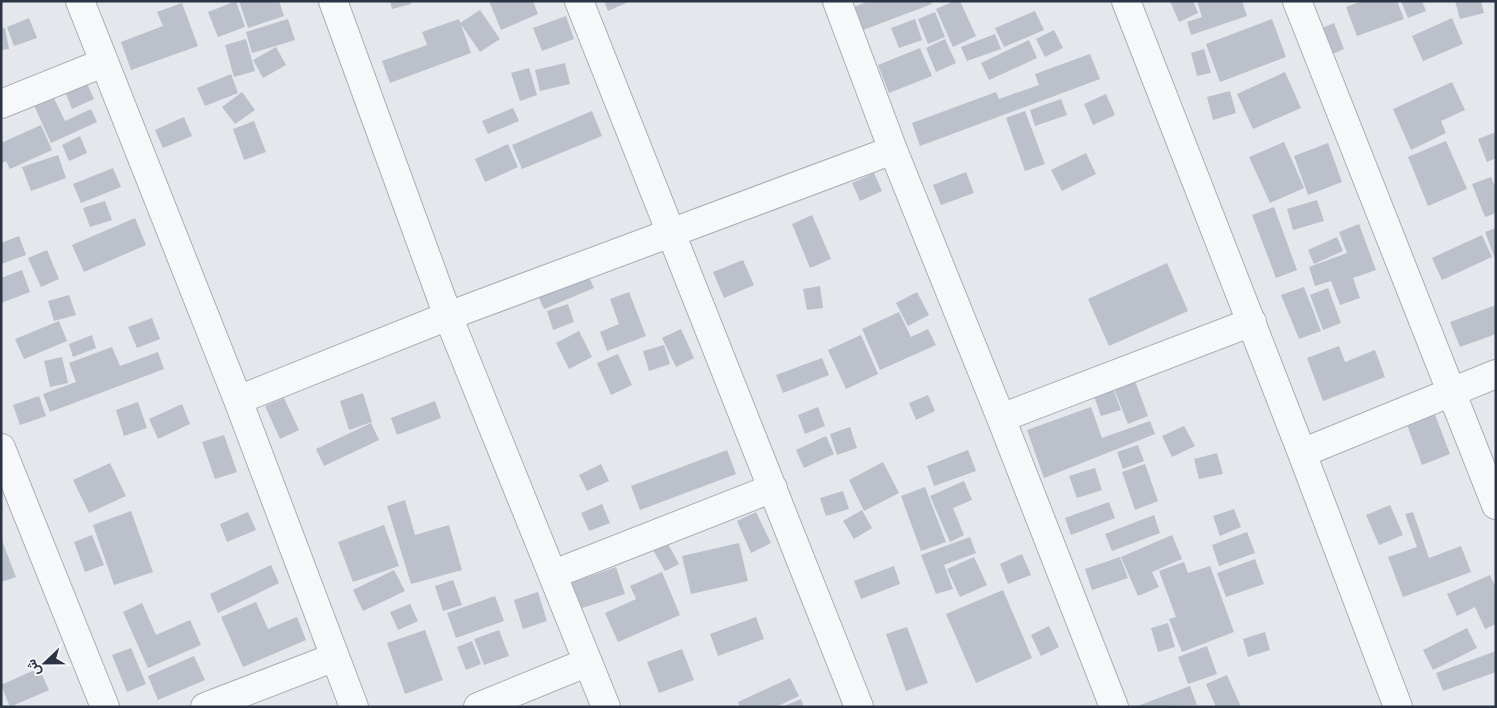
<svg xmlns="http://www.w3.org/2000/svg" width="1497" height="708" viewBox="0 0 1497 708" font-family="'Varela Round',Vazirmatn,sans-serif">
<rect width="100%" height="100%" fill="#e4e7ec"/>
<!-- building -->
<path fill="#bbc0ca" d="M236 1 245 27 218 37 208 12Z
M239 1H279L284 16 248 28Z
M390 1H411V4L392 9Z
M489 1H533L538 14 501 30Z
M604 1H631L608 11Z
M869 1H931L932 4 863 30 854 7Z
M954 1H960L976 36 953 47 936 9Z
M1170 1H1193L1198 13 1179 22Z
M1197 1H1242L1247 16 1191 35 1187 22 1202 17Z
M1362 1H1397L1404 19 1357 36 1346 7Z
M1401 1H1422L1426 11 1408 18Z
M1455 1H1481L1484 13 1460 19Z
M182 3 198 46 131 70 121 42 163 26 157 12Z
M480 10 500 39 480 52 460 23Z
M1035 11 1044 30 1004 47 995 28Z
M935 12 945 37 928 44 918 19Z
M566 16 574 39 542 51 533 28Z
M29 18 37 38 14 46 7 27Z
M1452 18 1463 44 1423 61 1412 36Z
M288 19 295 40 252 53 246 32Z
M459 19 471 53 390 83 382 61 427 45 422 32Z
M915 19 922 40 899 48 891 28Z
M1272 19 1286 57 1220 82 1206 44Z
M1334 23 1344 49 1326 57 1315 31Z
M5 28 9 49 1 50V29Z
M1054 30 1063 48 1045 57 1036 39Z
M995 34 1001 49 967 61 961 47Z
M246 39 255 71 234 77 225 45Z
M945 39 956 63 936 72 926 48Z
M1029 40 1037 58 989 80 981 63Z
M276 47 286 65 263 78 253 60Z
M920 48 932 76 889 93 878 65Z
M1204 49 1211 73 1197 76 1191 53Z
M1090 54 1100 79 920 146 912 123 996 92 999 99 1039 85 1035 74Z
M565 63 570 84 540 91 535 70Z
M529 68 537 95 520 101 511 73Z
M81 70 94 99 72 109 60 79Z
M1285 72 1301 108 1253 129 1237 94Z
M231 74 238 93 205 106 197 88Z
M1452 82 1465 110 1441 121 1446 133 1411 150 1393 109Z
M1230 91 1236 113 1213 120 1207 97Z
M242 92 255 110 235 124 222 107Z
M52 94 65 121 91 109 97 122 51 143 33 103Z
M1106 94 1115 115 1093 125 1084 104Z
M1061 99 1067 115 1035 126 1030 110Z
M513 108 519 121 488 134 482 121Z
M592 111 602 136 522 169 512 145Z
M1025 111 1045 164 1025 171 1006 118Z
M184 117 192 136 163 148 155 130Z
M254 121 266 152 244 160 233 129Z
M41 125 52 150 10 169 6 161 1 164V143Z
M1496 132V158L1487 162 1478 139Z
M80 136 87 153 69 161 62 145Z
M1446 141 1467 189 1428 206 1408 157Z
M1284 142 1304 188 1270 203 1249 157Z
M1328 143 1342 182 1308 195 1294 156Z
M508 144 518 167 485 182 475 159Z
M1086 153 1096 174 1062 191 1051 170Z
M58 155 66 178 31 191 22 167Z
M113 168 121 187 81 203 73 184Z
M966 172 974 193 941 205 933 185Z
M874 173 882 191 860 201 852 183Z
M1491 177 1496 188V213L1485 217 1472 184Z
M1317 200 1324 221 1293 230 1287 209Z
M105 201 112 220 90 227 83 208Z
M1274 207 1297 270 1276 278 1252 215Z
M812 215 831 259 810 268 792 224Z
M135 218 146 245 84 272 72 245Z
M1359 224 1376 270 1353 278 1360 298 1340 305 1331 281 1315 286 1309 267 1347 253 1339 232Z
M1496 228V261L1485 232Z
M1482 235 1492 257 1442 280 1432 258Z
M19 236 26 255 1 264V243Z
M1337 237 1343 251 1314 264 1308 250Z
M47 250 59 279 41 287 28 258Z
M743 260 754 285 724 298 713 272Z
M1167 263 1188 311 1109 346 1088 299Z
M585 269 594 288 544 309 536 291Z
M22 270 30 292 1 303V278Z
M820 286 823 308 807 310 803 289Z
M1304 287 1321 331 1299 339 1281 295Z
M1328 288 1341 323 1323 330 1310 295Z
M629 292 646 336 607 351 600 332 619 324 610 299Z
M917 292 929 315 908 326 896 303Z
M69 295 76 315 54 321 48 301Z
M568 304 574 322 553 330 547 311Z
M1496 305V334L1460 347 1450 322Z
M899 312 911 337 928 329 936 345 880 370 862 329Z
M152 318 160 339 137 348 128 327Z
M59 321 67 341 24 359 15 339Z
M681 329 694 358 676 367 662 338Z
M579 331 592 357 569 369 556 343Z
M92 335 96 348 73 357 69 344Z
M861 335 878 374 846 389 828 350Z
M664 345 670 364 649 371 643 351Z
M1339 346 1345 362 1375 350 1385 377 1323 401 1307 358Z
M112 347 120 366 158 352 164 369 50 412 43 394 76 382 69 363Z
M618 354 632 385 611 395 597 363Z
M62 357 68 383 50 387 44 361Z
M822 358 829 375 783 393 776 375Z
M1135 381 1148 416 1128 424 1114 389Z
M1112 386 1121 410 1101 416 1093 393Z
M363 393 372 422 349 430 340 401Z
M928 395 935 411 916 420 909 403Z
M39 396 46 416 20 425 13 405Z
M284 398 299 430 280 439 265 406Z
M435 401 441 418 397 435 391 418Z
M138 402 147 428 124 436 116 410Z
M182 404 190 424 158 439 149 419Z
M818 407 825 426 805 434 798 415Z
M1091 407 1102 438 1150 421 1155 434 1044 478 1027 430Z
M1434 412 1450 454 1422 465 1406 422Z
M371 423 379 440 324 466 316 449Z
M1184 426 1195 446 1172 457 1162 436Z
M850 427 857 448 837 455 830 434Z
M224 435 237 472 215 479 202 442Z
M826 436 834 454 804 468 796 450Z
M1138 445 1144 461 1123 469 1117 452Z
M727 450 736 474 640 510 631 486Z
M968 450 976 471 934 486 927 466Z
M1217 453 1223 474 1199 479 1194 459Z
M883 462 899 493 864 511 849 480Z
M110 463 126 496 89 513 73 480Z
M601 464 609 481 587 491 579 475Z
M1145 464 1158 501 1135 510 1122 472Z
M1095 468 1102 490 1077 498 1069 476Z
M964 481 972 500 953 508 964 535 950 542 930 496Z
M925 487 946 542 921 551 901 496Z
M843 491 849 509 826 516 820 498Z
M405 500 415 535 449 525 462 570 411 584 387 506Z
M1109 502 1115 518 1071 535 1065 518Z
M602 504 610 523 589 531 581 513Z
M1390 505 1403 535 1379 545 1366 515Z
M1234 509 1241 527 1220 536 1213 516Z
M862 510 872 528 854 539 843 521Z
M131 511 153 572 114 585 93 525Z
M248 512 256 530 227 542 220 524Z
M756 512 771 543 751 553 737 521Z
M1413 512 1429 558 1461 546 1471 572 1403 597 1388 557 1417 547 1405 514Z
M1154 515 1160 533 1112 551 1105 534Z
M384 525 399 566 353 582 338 542Z
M1247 532 1255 553 1219 566 1212 545Z
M92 535 104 565 85 572 74 542Z
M1172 535 1182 559 1152 572 1159 587 1138 596 1121 557Z
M970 537 976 553 944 565 953 589 936 594 921 555Z
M1 538 16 577 1 582Z
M667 542 679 564 665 571 653 550Z
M739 543 748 581 691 594 682 556Z
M1022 554 1031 575 1008 584 1000 564Z
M974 557 987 585 960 597 947 569Z
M1120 557 1128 578 1092 590 1085 569Z
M1255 559 1264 584 1226 597 1217 573Z
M1184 562 1188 573 1210 566 1234 632 1182 652 1169 619 1176 617 1159 571Z
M271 565 279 583 218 613 210 594Z
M894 566 900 584 861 599 854 581Z
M616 567 625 594 579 609 571 583Z
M394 570 405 591 363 611 353 590Z
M662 572 680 615 618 642 605 613 636 599 630 586Z
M1490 575 1496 588V624L1485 629 1475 607 1457 616 1447 594Z
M453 580 462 605 443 611 435 586Z
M1003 590 1032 658 976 683 946 614Z
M538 592 547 621 523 629 514 600Z
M495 596 504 621 456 638 447 613Z
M256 602 268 629 297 617 306 640 243 667 221 617Z
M142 603 156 635 190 620 201 645 148 668 123 612Z
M410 604 418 621 398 630 390 612Z
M756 617 764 639 718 656 710 634Z
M1168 623 1175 647 1158 652 1151 628Z
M1049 626 1059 647 1041 656 1031 635Z
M907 627 928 683 906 691 886 634Z
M1467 628 1477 648 1433 670 1423 650Z
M425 630 443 680 405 694 387 643Z
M499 630 509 656 484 665 474 639Z
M1265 632 1270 650 1248 657 1243 639Z
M472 641 481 664 466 670 457 647Z
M1207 646 1217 674 1188 684 1178 657Z
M131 648 146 684 127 692 112 655Z
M682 649 694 680 659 693 647 662Z
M1496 651V672L1443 691 1436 673Z
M194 656 205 680 158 700 148 676Z
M39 668 49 690 10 707 1 685Z
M1227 675 1241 707H1216L1206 684Z
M790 678 799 696 776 707H740L738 702Z
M1190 686 1197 705 1135 707Z
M801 699 804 707H782Z"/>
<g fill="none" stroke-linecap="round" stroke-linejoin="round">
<!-- minor casing -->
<g stroke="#a9aeb7" stroke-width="30">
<path id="minor" d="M80 1 238 400 354 707
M333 1 448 316 606 707
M579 1 859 707
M837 1 893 150 1001 418 1114 707
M1126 1 1302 453 1398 707
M1297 1 1496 505
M1 104 103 63
M238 400 448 316 893 150
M1001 418 1252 322
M1 448 105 707
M1302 453 1496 374
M554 574 773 488
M205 707 335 657
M478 707 588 662"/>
</g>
<!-- minor -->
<use href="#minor" stroke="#f7f8fa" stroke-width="28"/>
</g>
<!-- border -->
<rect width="1497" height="708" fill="none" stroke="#2b3445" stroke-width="5"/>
<!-- north arrow -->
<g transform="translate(45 663) rotate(248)" stroke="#f4f6f9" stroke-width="4" paint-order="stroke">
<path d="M0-4L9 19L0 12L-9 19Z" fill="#2b3445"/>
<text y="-8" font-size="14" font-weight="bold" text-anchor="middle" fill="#2b3445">ش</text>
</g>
</svg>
